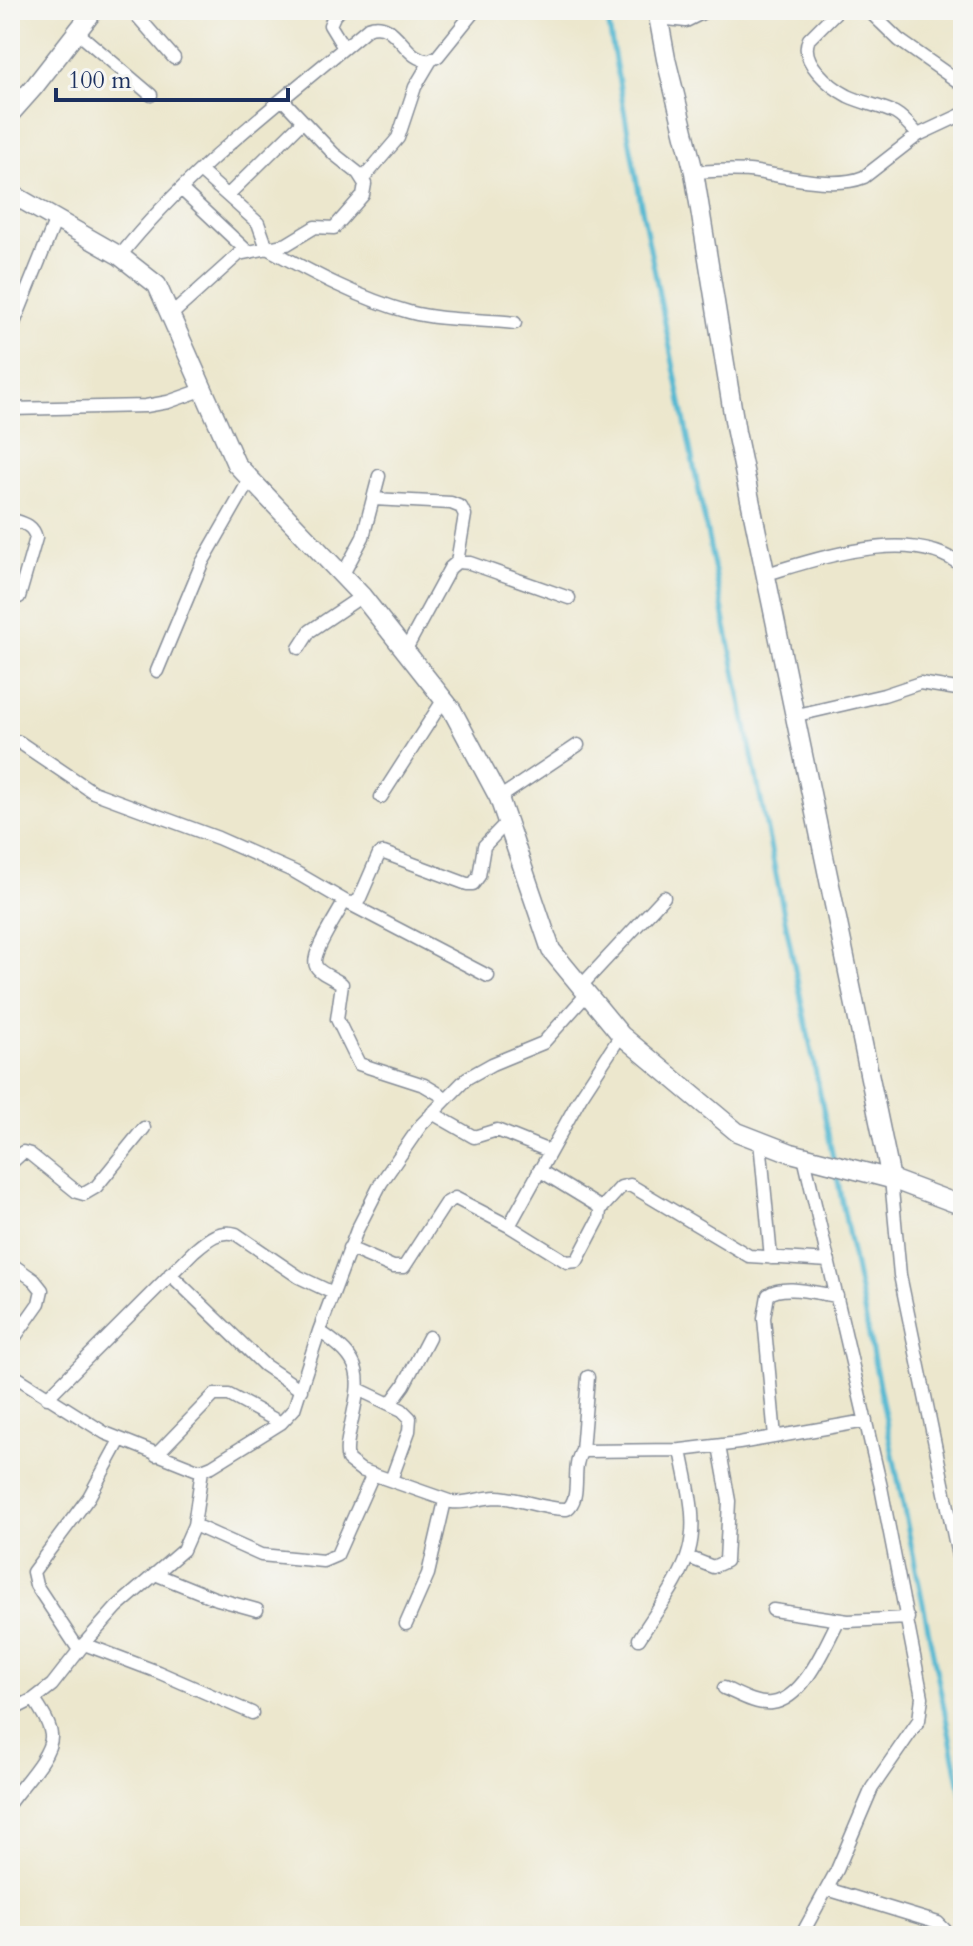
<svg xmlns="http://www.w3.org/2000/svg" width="973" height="1946" viewBox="0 0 973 1946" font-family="Cardo,serif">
<rect width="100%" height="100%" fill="#f6f6f2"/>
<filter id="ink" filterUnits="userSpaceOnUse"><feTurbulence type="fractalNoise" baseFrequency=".0125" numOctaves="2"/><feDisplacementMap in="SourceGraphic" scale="16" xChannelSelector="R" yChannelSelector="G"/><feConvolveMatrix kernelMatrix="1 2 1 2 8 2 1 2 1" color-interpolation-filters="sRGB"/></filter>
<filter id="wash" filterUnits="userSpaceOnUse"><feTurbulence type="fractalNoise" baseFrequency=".006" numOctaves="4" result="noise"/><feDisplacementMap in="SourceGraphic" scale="32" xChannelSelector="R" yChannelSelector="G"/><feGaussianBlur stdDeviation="1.8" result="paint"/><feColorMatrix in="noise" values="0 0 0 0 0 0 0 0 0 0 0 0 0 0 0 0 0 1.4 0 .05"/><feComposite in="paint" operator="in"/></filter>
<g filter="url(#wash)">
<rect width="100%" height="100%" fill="#ece7cd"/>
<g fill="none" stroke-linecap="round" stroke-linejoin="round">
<!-- stream -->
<path stroke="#52b8d1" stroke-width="5" d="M606 10 640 199 833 1158
M835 1167 963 1802"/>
</g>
</g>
<g filter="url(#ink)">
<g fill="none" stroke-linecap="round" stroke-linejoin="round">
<!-- street casing -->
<g stroke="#848b96" stroke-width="15">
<path id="street" d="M132 10 174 58
M341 10 335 14 330 25 344 48
M838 10 809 39C798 61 831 87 848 96 863 103 880 106 895 113 904 118 911 127 918 135
M868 10 899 40 963 85
M658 18 686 21 708 10
M77 32 151 95
M200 171 258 223 267 248C311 272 360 299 409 312 443 321 480 319 515 323
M694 172C715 171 736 169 757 172 788 177 835 189 864 177L918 135 963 114
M363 179 398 138 415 87 431 60
M181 189 247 251
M228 195 303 121
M120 256C190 168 283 100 368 28 398 17 403 63 431 60L438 56 475 10
M170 316 239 254 287 244 315 227 334 228 363 195 365 184 358 173 334 154 283 100
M10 333 56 219
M10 409 146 406 168 402 202 390
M373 499 451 503 461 507 465 515 457 562
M10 519C22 523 33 524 36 538L19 597
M766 574C821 558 914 525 963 567
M342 576 363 537 379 476
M299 648 310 631 362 596
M405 651 450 568 457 562 470 563 569 598
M157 671 202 563 250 479
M793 716 884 695 920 683 963 690
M19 742 93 792 218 838 295 872 350 904 359 900 379 854 384 853 467 884H473L479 876 484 846 507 822
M381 797 444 699
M499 798 578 745
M344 902C338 915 310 954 316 966 320 974 335 978 342 984L337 1019 359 1064 424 1085 446 1098
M350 904 488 976
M581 986 664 897
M432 1113 474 1137 497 1130 549 1151
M760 1141 771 1258
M10 1164 23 1152 30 1154 77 1192 84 1194 96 1187 144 1128
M891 1179 900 1275 963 1580
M600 1210 621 1187 630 1185 749 1256 829 1261
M509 1226 580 1098 621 1035
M349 1248 393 1267H404L445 1204 455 1198 509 1226 567 1262 577 1261 599 1219 600 1210 598 1206 539 1170
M10 1263 34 1280 42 1290 39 1303 10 1344
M170 1274 264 1365 301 1390
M319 1331C367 1363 361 1377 350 1429 348 1440 345 1450 348 1460L361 1470 452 1502C467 1504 481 1497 497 1497 521 1498 543 1510 567 1509 583 1497 570 1468 582 1451L681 1450 739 1443 866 1421
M10 1373 105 1433 195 1469 202 1470 212 1466 281 1423 294 1409 319 1331 357 1230 381 1183 421 1125 467 1078 492 1064 543 1043 587 994
M358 1389 402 1410 410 1418 409 1431 391 1480
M47 1398 194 1251C207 1240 219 1229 236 1234L299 1277 333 1293
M390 1404 404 1385 429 1337
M775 1437 764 1318 768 1295C784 1283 818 1294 837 1296
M582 1451 588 1377
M156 1455 214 1395H229L281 1423
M194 1525 261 1555 323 1561 337 1555 373 1474
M688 1557 713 1567 726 1561 729 1501 719 1446
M155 1574 214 1598 257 1610
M773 1610 848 1621 908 1618
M406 1624 428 1574 445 1501
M639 1639C654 1614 682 1579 689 1551 698 1518 687 1483 681 1450
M84 1644 158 1672 252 1713
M79 1650 36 1585 33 1572 89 1497 120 1440
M724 1688C738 1694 756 1705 772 1703 804 1699 825 1646 838 1621
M10 1711 34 1699 52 1685 84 1644 117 1607 183 1550 194 1525 202 1470
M10 1802C21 1786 53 1754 51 1735 50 1722 40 1710 34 1699
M827 1889 938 1923 951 1936
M801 1936 837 1870 872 1788 919 1720 922 1697 881 1487 804 1157"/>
</g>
<!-- secondary casing -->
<g stroke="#848b96" stroke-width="21">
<path id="secondary" d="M657 10 666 59 694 172 736 432 891 1179
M10 114 34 87 94 10
M10 193 120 256 157 285 236 464 362 596 452 710 499 798 551 950 621 1035 737 1132 791 1153 891 1179 963 1206"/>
</g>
<!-- street -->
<use href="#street" stroke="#fff" stroke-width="12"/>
<!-- secondary -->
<use href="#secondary" stroke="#fff" stroke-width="18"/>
</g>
</g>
<!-- margin -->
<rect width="973" height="1946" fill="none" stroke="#f6f6f2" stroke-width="40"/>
<!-- scale -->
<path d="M56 88v12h232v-12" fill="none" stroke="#1b2f5e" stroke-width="4"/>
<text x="68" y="88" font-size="24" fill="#1b2f5e" stroke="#f6f6f2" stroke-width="6" paint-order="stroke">100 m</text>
</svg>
